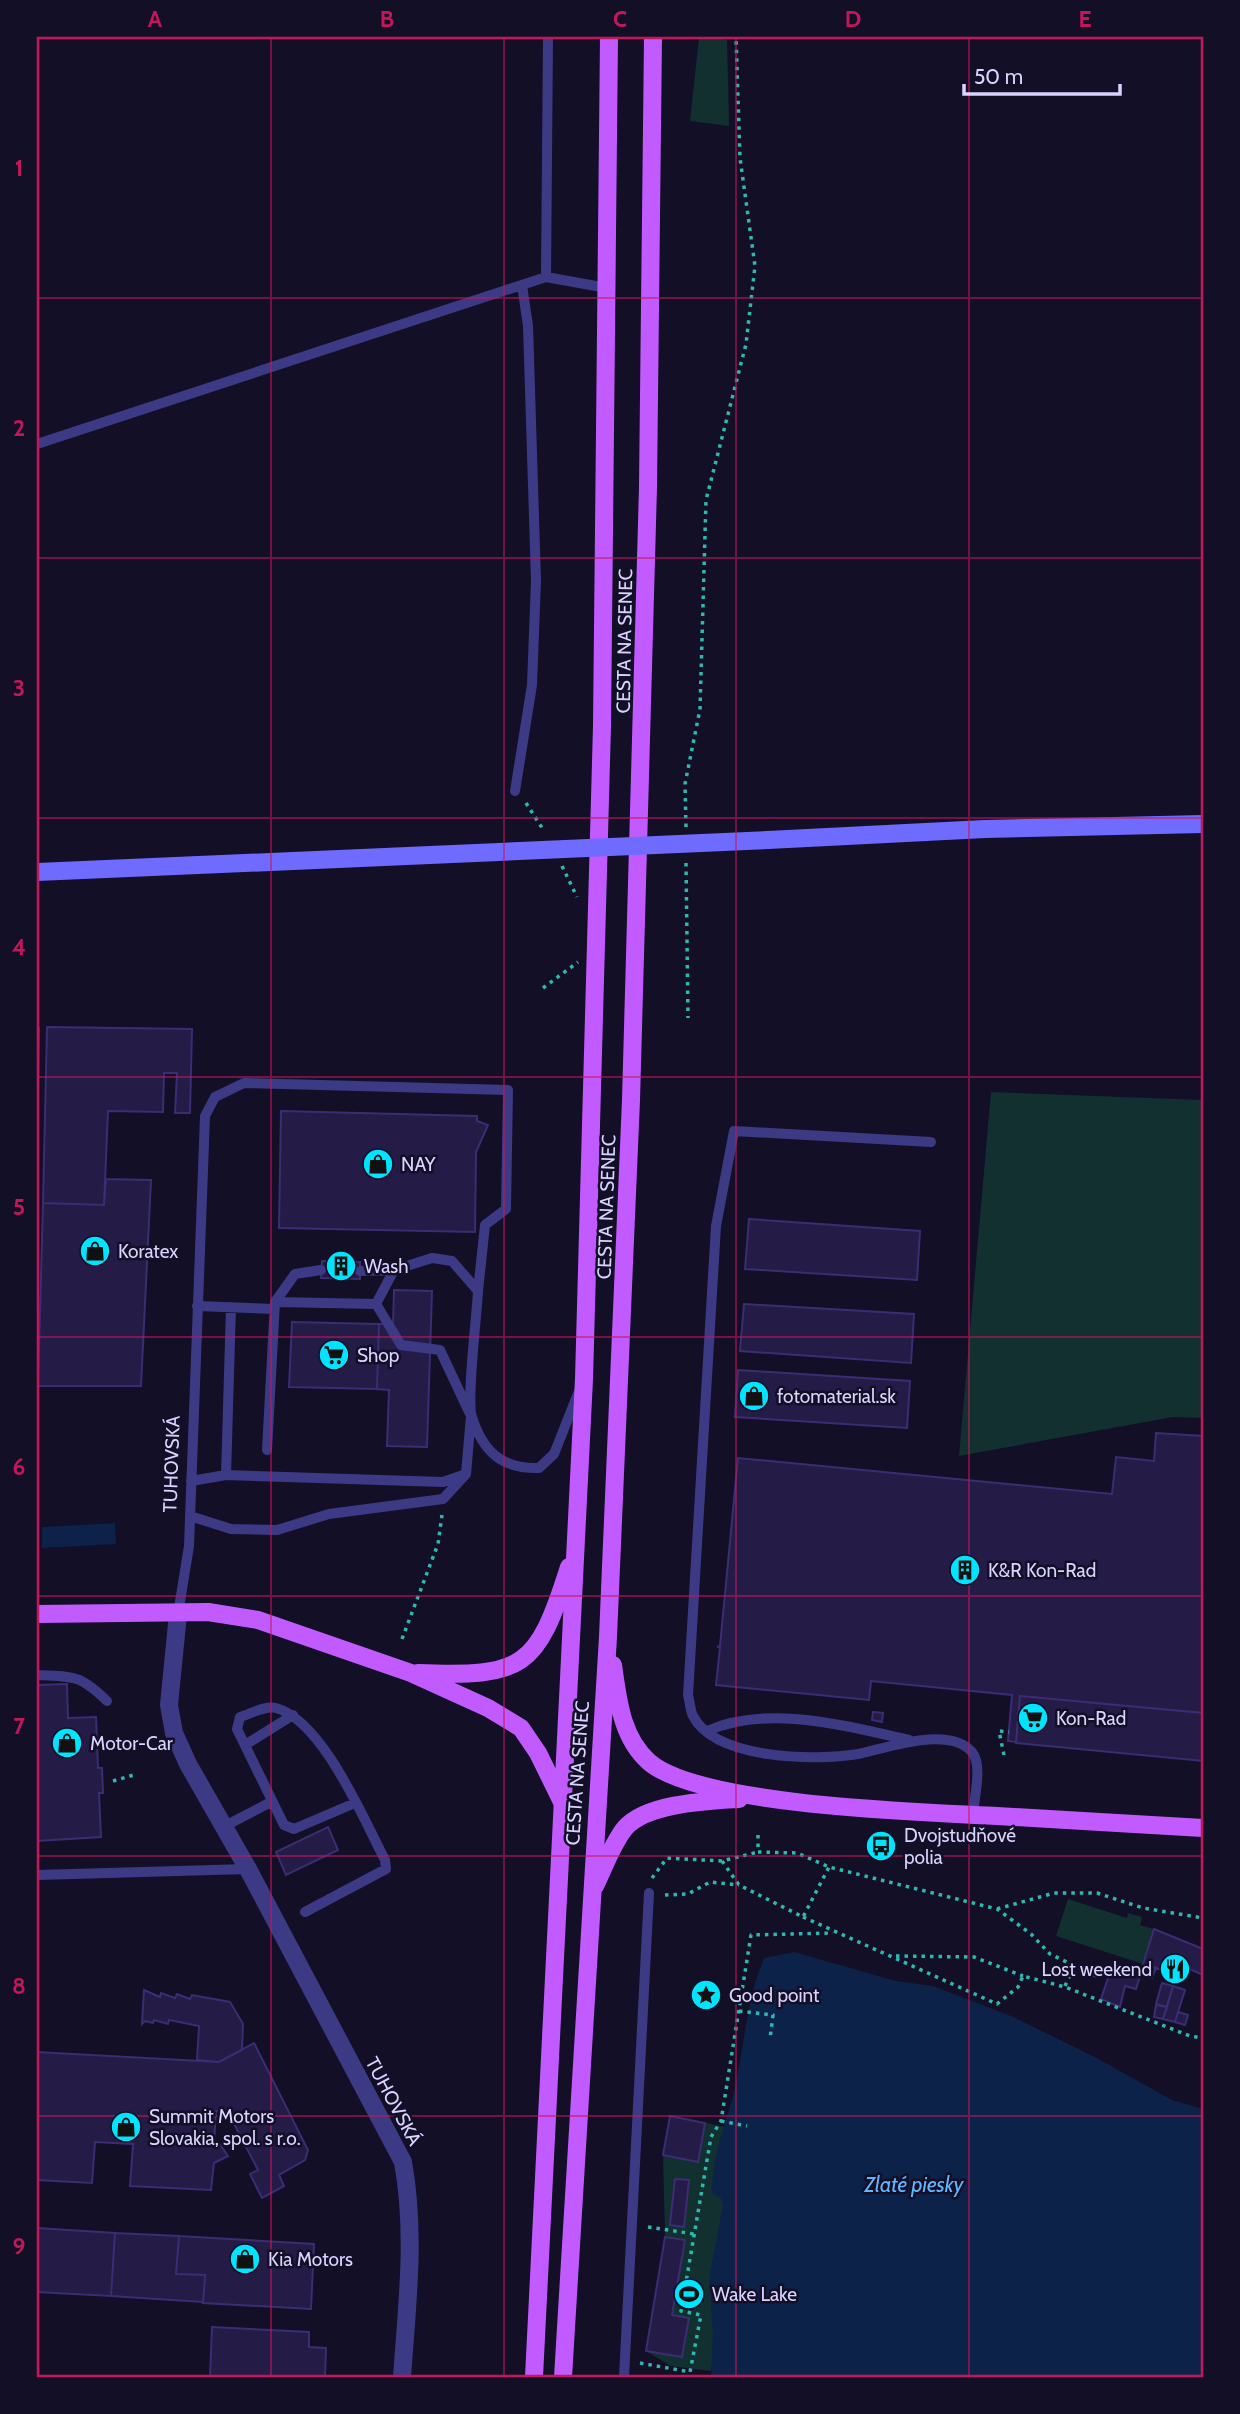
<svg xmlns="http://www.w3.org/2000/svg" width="1240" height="2414" viewBox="0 0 1240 2414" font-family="Cabin,sans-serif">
<rect width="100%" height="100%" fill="#130f26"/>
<!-- green -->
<path fill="#12302f" d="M699 37H727L729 126 690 121Z
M991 1092 1203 1100V1418L1173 1417 959 1456Z
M1068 1899 1127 1918 1128 1913 1142 1917 1140 1925 1154 1929 1143 1964 1056 1936Z
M670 2116 747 2131 711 2371 671 2366 646 2351 665 2237 663 2155Z"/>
<!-- water -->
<path fill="#0c2248" d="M115 1523 116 1544 42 1548V1527Z
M794 1952 896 1981 933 1986 1011 2016 1093 2056 1172 2100 1203 2109V2377H711L713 2332 709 2278 723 2206 721 2198 712 2193C712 2156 726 2124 735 2088 744 2045 747 1999 764 1958Z"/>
<!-- building -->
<path fill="#241b47" stroke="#3b2d73" stroke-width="2" d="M47 1027 192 1029 190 1113H175L177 1073H164L163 1112 108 1111 104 1205 43 1203Z
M37 1028H39L37 1154Z
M281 1111 477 1116V1121L488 1125 476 1152 475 1232 279 1228Z
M106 1179 151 1180 141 1386H38L43 1203 104 1205Z
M749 1219 920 1231 917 1280 745 1269Z
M322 1261 360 1262V1279L321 1278Z
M394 1290 432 1291 427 1447 387 1446 389 1390 377 1389 379 1324H393Z
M744 1304 914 1314 911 1363 740 1351Z
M292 1322 379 1324 377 1389 289 1387Z
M738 1370 910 1381 907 1428 735 1417Z
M1156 1433 1203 1436V1713L1020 1696 1016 1742 1008 1741 1012 1695 871 1681 869 1700 716 1685 720 1647H717L720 1646 738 1458 1112 1494 1116 1457 1154 1461Z
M67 1684 68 1718 96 1717 98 1768H102L103 1793H99L101 1837 37 1841V1685Z
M1020 1696 1203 1713V1761L1016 1743Z
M873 1712 883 1713 882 1722 872 1720Z
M328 1827 338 1850 286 1875 276 1852Z
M1154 1929 1203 1949V1975L1185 1967 1181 1976 1143 1964Z
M1113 1963 1141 1971 1143 1964 1156 1968 1152 1978 1141 1973 1136 1989 1125 1986 1120 2007 1101 1999Z
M1162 1983 1173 1986 1167 2007 1156 2004Z
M1173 1986 1185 1990 1175 2022 1163 2019Z
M144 1990 160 1997 161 1993 175 1998 177 1994 190 1999 192 1995 230 2002 243 2024 242 2050 219 2062 197 2060 199 2026 169 2020 168 2024 154 2020 153 2023 145 2021 142 2024Z
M1156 2005 1167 2007 1163 2019 1154 2017Z
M1178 2012 1188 2015 1185 2025 1175 2022Z
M254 2043 308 2150 305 2160 279 2175 284 2186 262 2198 250 2174 258 2170 228 2112 216 2111 214 2143H219L228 2156 214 2163 211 2190 130 2186 133 2144 95 2142 92 2183 37 2180V2052L219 2062Z
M670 2116 705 2123 698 2162 663 2155Z
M675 2179 689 2180 684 2227 670 2225Z
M37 2228 115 2233 111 2296 37 2292Z
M115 2233 179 2236 176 2274 205 2275 203 2302 111 2296Z
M179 2236 314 2244 311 2309 203 2303 205 2275 176 2274Z
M665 2237 685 2240 672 2315 689 2318 682 2357 646 2351Z
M212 2327 309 2332V2347L326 2348 325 2377H210Z"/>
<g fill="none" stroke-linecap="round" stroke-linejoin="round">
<!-- path -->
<path stroke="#2fb8b0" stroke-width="3.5" stroke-dasharray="3.5 5" stroke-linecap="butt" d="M526 803 544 831
M686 827 685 784 700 709 706 500 746 344 755 266 740 158 736 37
M686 863 688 1018
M562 866 577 897
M543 988 578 962
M402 1639 438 1544 442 1515
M1004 1755 999 1731 1009 1732
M113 1781 137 1774
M758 1835V1852L797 1853 829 1867 997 1909 1031 1934 1050 1954 1098 1977
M722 1861 739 1885 803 1917 829 1867
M652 1878 667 1858 722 1861 758 1852
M665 1895 688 1894 710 1882 739 1885
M997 1909 1054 1893H1097L1143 1908 1203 1918
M803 1917 997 2004 1018 1987 1023 1976 1065 1987 1190 2036 1203 2038
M896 1956 974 1957 1023 1976
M1065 1986 1074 1966
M739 2011 773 2015 770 2039
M721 2121 747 2126
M648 2227 694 2234
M640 2363 690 2372 701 2315 681 2311 711 2137 721 2121 751 1935 833 1933"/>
<!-- service -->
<path stroke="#3d3a85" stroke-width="10" d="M546 277 548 37
M37 444 546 277 607 288
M515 791 532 685 536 581 528 326 522 285
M931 1142 734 1131 716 1226 688 1695C690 1702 690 1710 693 1716 716 1760 816 1761 858 1754 887 1748 949 1725 972 1752 983 1765 974 1798 973 1815
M360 1271 394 1270
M275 1302 295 1274 321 1270
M376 1304 394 1270 432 1258 452 1261 478 1291C477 1315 466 1401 472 1417 483 1452 502 1469 539 1468L554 1454 579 1391
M197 1306 274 1309
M226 1475 443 1482 466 1474
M191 1481 226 1475 231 1307
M190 1516 231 1529 277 1530 329 1514 443 1499 466 1474 471 1416 440 1350 401 1345 376 1304 275 1302 267 1450
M178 1614 189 1546 205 1116 215 1097 244 1083 508 1090 506 1209 485 1225 478 1291
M37 1675C74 1677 79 1674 107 1701
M707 1731C768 1704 846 1726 909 1740
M245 1745 293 1715
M225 1826 271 1802
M37 1875 248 1869
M305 1912 386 1869 385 1860C364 1820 323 1721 276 1708 266 1705 250 1714 240 1717L237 1729 284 1825 294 1829 355 1803
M624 2377 649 1893"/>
<!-- minor -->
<path stroke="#3d3a85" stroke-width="18" d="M178 1614 169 1705 174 1733 188 1764 248 1869 403 2162C416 2234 407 2305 402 2377"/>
<!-- secondary -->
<path stroke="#6f6bff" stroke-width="18" d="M768 840 985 829 1203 824
M37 872 293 861"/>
<!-- primary -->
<path stroke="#c25bff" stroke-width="18" d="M37 1614 208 1612 258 1620 411 1673 488 1708 521 1728 538 1753 563 1804
M613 1665C618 1699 621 1737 649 1762 700 1806 924 1812 997 1816 1066 1820 1134 1824 1203 1828
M418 1673C523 1677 537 1669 569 1567
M595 1886C604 1868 612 1844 625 1828 647 1803 707 1801 739 1799
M534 2377 584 1379 602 726 609 37
M563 2377 608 1637 631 1100 648 487 653 37"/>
<!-- secondary-bridge -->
<path stroke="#6f6bff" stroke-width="18" d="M293 861 768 840"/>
</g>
<!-- grid -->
<path fill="none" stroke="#c2185b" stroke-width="2" stroke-opacity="0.55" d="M271 37V2377M504 37V2377M736 37V2377M969 37V2377M37 298H1203M37 558H1203M37 818H1203M37 1077H1203M37 1337H1203M37 1596H1203M37 1856H1203M37 2116H1203"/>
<!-- icons -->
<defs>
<g id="shop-disc" transform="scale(1.575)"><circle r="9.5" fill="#00e5ff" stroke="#130f26"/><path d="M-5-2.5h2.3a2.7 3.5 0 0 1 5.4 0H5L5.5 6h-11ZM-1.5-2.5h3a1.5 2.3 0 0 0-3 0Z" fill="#111"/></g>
<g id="building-disc" transform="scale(1.575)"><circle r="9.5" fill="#00e5ff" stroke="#130f26"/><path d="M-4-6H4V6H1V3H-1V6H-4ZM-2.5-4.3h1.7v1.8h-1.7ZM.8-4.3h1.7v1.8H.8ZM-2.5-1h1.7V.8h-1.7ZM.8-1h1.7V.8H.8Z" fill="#111"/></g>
<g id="supermarket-disc" transform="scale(1.575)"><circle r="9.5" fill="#00e5ff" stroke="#130f26"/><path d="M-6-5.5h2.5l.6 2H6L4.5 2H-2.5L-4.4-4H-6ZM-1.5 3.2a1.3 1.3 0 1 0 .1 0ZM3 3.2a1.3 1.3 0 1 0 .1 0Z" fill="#111"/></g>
<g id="bus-disc" transform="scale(1.575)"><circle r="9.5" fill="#00e5ff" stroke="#130f26"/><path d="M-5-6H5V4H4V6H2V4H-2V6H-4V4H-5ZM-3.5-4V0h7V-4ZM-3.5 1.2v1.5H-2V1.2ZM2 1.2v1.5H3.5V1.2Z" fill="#111"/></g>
<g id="restaurant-disc" transform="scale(1.575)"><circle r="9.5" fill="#00e5ff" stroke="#130f26"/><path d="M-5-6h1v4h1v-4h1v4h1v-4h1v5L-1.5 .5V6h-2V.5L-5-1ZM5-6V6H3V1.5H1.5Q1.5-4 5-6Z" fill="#111"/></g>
<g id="sight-disc" transform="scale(1.575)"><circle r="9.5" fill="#00e5ff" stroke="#130f26"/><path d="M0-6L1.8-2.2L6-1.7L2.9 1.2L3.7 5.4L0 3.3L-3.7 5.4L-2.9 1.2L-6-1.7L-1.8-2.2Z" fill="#111"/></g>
<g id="stadium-disc" transform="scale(1.575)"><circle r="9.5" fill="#00e5ff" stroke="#130f26"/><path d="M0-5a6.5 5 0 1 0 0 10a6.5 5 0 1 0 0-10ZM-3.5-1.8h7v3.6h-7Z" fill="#111"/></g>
</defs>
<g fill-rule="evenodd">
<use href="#shop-disc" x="378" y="1164"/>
<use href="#shop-disc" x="95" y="1251"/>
<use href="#building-disc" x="341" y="1266"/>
<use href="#supermarket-disc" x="334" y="1355"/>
<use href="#shop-disc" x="754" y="1396"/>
<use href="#building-disc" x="965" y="1570"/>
<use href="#supermarket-disc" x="1033" y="1718"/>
<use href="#shop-disc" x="67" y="1743"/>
<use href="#bus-disc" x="881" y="1846"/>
<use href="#restaurant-disc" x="1175" y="1969"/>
<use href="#sight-disc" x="706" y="1995"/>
<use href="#shop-disc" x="126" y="2127"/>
<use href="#shop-disc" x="245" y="2259"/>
<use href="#stadium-disc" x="689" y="2294"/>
</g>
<g text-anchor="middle" stroke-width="5" stroke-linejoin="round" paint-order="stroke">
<!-- street labels -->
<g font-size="19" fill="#d9d4ff" stroke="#130f26">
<text transform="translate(624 641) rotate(-89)" y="7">CESTA NA SENEC</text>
<text transform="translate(606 1207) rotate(-88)" y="7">CESTA NA SENEC</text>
<text transform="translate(171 1464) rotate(-88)" y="7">TUHOVSKÁ</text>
<text transform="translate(577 1773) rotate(-86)" y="7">CESTA NA SENEC</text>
<text transform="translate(394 2101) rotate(62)" y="7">TUHOVSKÁ</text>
</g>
<!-- poi labels -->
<g font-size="19" fill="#d9d4ff" stroke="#130f26" text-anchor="start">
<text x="401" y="1171">NAY</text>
<text x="118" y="1258">Koratex</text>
<text x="364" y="1273">Wash</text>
<text x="357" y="1362">Shop</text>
<text x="777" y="1403">fotomaterial.sk</text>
<text x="988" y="1577">K&amp;R Kon-Rad</text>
<text x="1056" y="1725">Kon-Rad</text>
<text x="90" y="1750">Motor-Car</text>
<text x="904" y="1842">Dvojstudňové<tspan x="904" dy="22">polia</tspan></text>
<text x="1152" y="1976" text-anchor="end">Lost weekend</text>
<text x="729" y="2002">Good point</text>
<text x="149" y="2123">Summit Motors<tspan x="149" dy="22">Slovakia, spol. s r.o.</tspan></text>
<text x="268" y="2266">Kia Motors</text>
<text x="712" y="2301">Wake Lake</text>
</g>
<!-- water labels -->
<g font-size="21" font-style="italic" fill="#62b6ff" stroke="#130f26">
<text x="914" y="2192">Zlaté piesky</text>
</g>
</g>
<!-- border -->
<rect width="1240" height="2414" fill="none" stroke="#130f26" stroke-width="77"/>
<!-- scale -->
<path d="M964 84v10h156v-10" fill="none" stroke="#d9d4ff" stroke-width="3.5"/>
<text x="974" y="84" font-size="21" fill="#d9d4ff" stroke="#130f26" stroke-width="5" paint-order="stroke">50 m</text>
<rect x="38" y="38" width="1164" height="2338" fill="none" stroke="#c2185b" stroke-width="2.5"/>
<g font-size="23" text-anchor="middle" font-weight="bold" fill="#c2185b">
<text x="155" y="27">A</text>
<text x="387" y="27">B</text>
<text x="620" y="27">C</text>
<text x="853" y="27">D</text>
<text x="1085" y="27">E</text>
<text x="19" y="176">1</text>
<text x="19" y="436">2</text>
<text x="19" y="696">3</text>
<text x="19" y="955">4</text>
<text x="19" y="1215">5</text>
<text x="19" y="1475">6</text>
<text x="19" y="1734">7</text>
<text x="19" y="1994">8</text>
<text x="19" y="2254">9</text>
</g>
</svg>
